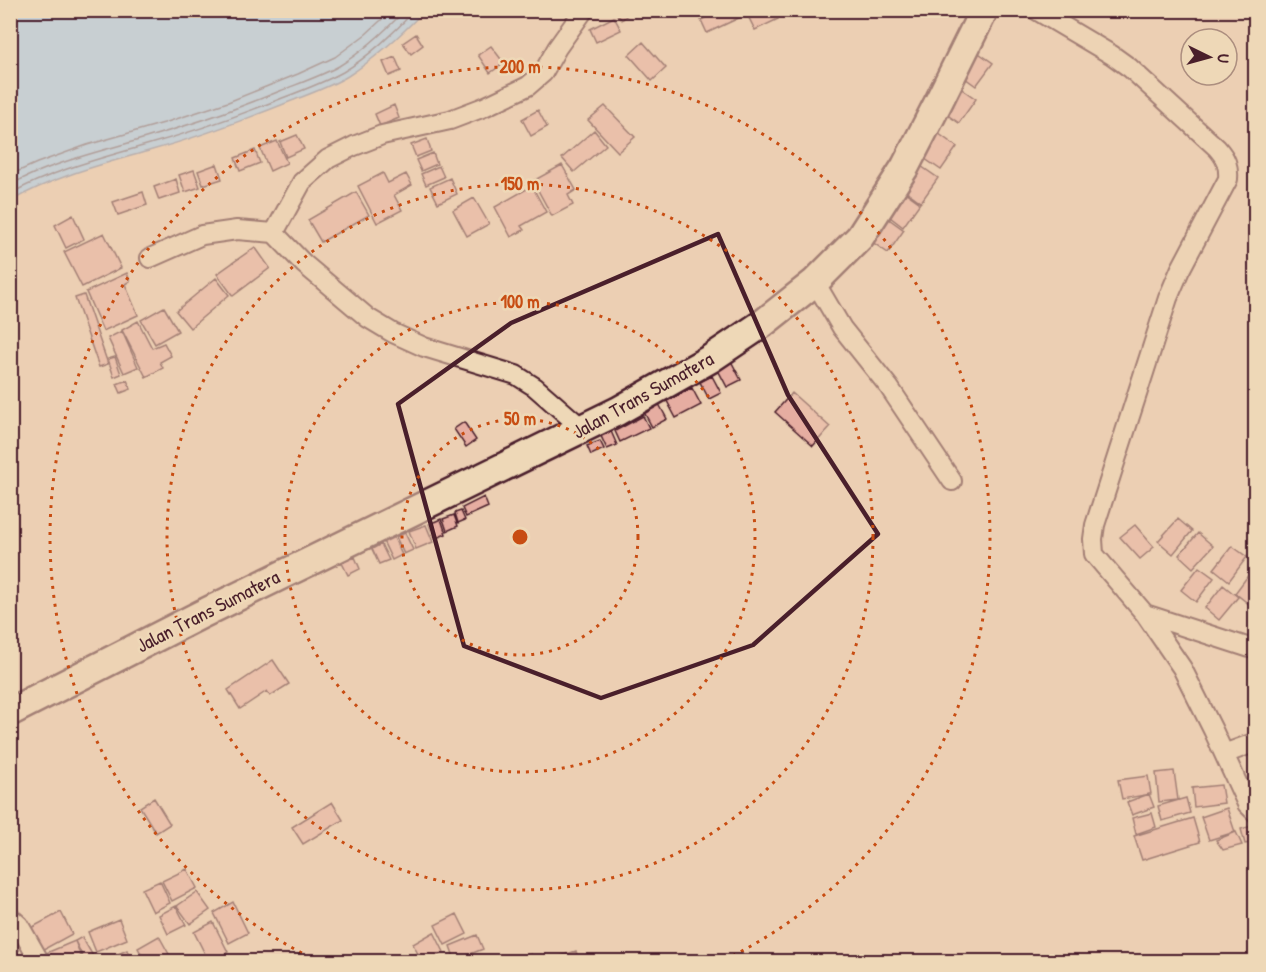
<svg xmlns="http://www.w3.org/2000/svg" width="1266" height="972" viewBox="0 0 1266 972" font-family="'Patrick Hand',sans-serif">
<rect width="100%" height="100%" fill="#eccfb3"/>
<filter id="ink" filterUnits="userSpaceOnUse"><feTurbulence type="fractalNoise" baseFrequency=".0167" numOctaves="2"/><feDisplacementMap in="SourceGraphic" scale="12" xChannelSelector="R" yChannelSelector="G"/><feConvolveMatrix kernelMatrix="1 2 1 2 8 2 1 2 1" color-interpolation-filters="sRGB"/></filter>
<g filter="url(#ink)">
<!-- water -->
<path fill="#9bcef8" stroke="#7b88a6" stroke-width="1.5" d="M11 10H424V11C401 35 376 58 348 76 330 87 309 94 289 102 244 120 199 137 152 150 104 164 54 176 11 201Z"/>
<g fill="none" stroke-linecap="round" stroke-linejoin="round">
<!-- shore -->
<path stroke="#6a657d" stroke-width="1.5" d="M10 175 37 163 87 145 164 123 228 102 298 74 335 57 366 34 392 10
M10 185C48 164 97 152 139 140 187 126 234 110 280 91 300 83 321 76 339 66 362 52 386 30 405 10
M10 194C51 171 98 159 143 146 189 133 235 117 280 99 301 91 323 83 343 72 367 58 396 31 415 10"/>
</g>
<!-- building -->
<path fill="#e6ada1" stroke="#4a1f2b" stroke-width="1.5" d="M613 10H632L622 20Z
M720 10H743L745 15 707 33 701 20Z
M745 10H776L775 11 778 19 755 30Z
M614 17 621 30 596 42 590 29Z
M416 34 423 45 411 54 403 43Z
M643 42 666 68 652 81 629 55Z
M491 46 504 63 490 73 478 55Z
M970 47 993 63 976 86 954 70Z
M395 57 401 71 389 76 383 62Z
M953 83 976 99 959 123 936 107Z
M394 105 399 118 380 126 375 114Z
M605 106 635 137 618 152 588 120Z
M538 110 547 127 531 136 522 119Z
M594 130 606 145 574 172 562 158Z
M935 131 957 147 941 170 918 154Z
M297 135 304 149 286 157 280 142Z
M427 139 431 151 416 157 411 145Z
M277 141 287 163 270 171 260 148Z
M255 150 260 163 240 171 235 158Z
M433 153 437 164 421 171 416 160Z
M915 162 938 178 921 202 898 185Z
M217 164 222 179 203 185 198 171Z
M562 165 576 190 568 195 573 205 552 216 533 181Z
M439 166 444 177 426 185 421 174Z
M194 170 200 187 185 192 179 175Z
M383 173 388 183 406 174 412 185 394 195 402 210 377 223 358 186Z
M450 178 457 194 438 203 430 187Z
M176 179 180 193 159 200 154 187Z
M532 186 546 212 521 226 524 230 511 237 495 207Z
M898 187 920 203 903 227 881 210Z
M143 192 147 205 118 215 113 202Z
M356 192 369 215 321 242 308 220Z
M474 198 489 224 467 236 453 210Z
M882 214 904 230 888 253 865 237Z
M73 215 84 239 66 248 55 225Z
M104 233 121 268 82 287 64 252Z
M255 247 270 268 233 296 217 274Z
M127 273 130 281 125 284 138 315 103 331 86 292Z
M216 278 229 295 190 328 176 311Z
M84 295 108 364 99 367 75 298Z
M164 307 178 331 155 344 141 320Z
M138 321 152 348 164 343 171 356 160 362 163 368 146 377 122 330Z
M122 331 138 367 124 373 108 338Z
M115 357 121 374 114 377 108 359Z
M731 361 741 380 727 387 717 368Z
M712 376 721 393 709 399 700 382Z
M127 380 131 389 121 393 117 384Z
M692 388 701 405 676 418 667 401Z
M792 393 830 427 813 446 775 412Z
M659 404 667 419 652 427 644 412Z
M643 416 649 428 620 442 615 431Z
M464 422 476 440 466 447 454 429Z
M610 429 617 445 607 449 600 434Z
M600 441 604 449 591 455 587 446Z
M484 497 488 507 466 517 462 508Z
M461 511 465 520 458 523 455 513Z
M454 515 458 526 447 531 443 519Z
M441 519 446 534 434 539 429 524Z
M1178 519 1192 531 1173 554 1158 541Z
M426 525 433 542 416 549 409 531Z
M1135 525 1154 547 1140 559 1120 537Z
M405 533 413 550 404 554 396 537Z
M1198 533 1213 546 1193 568 1179 555Z
M393 536 402 555 392 560 383 541Z
M381 544 389 560 379 564 372 549Z
M1232 546 1247 557 1229 581 1214 569Z
M355 557 360 569 348 575 342 563Z
M1199 567 1214 578 1196 602 1181 590Z
M1253 569 1256 571V598L1250 605 1235 593Z
M1223 585 1238 597 1219 620 1205 608Z
M273 660 289 684 270 696 267 691 240 709 228 690Z
M1174 771 1178 800 1159 802 1156 773Z
M1148 776 1151 794 1122 799 1118 780Z
M1221 785 1224 803 1194 807 1192 788Z
M1149 794 1154 807 1132 815 1127 802Z
M154 798 170 824 156 833 140 807Z
M1186 798 1190 813 1162 821 1158 806Z
M332 802 343 820 303 844 292 827Z
M1227 808 1235 832 1209 840 1201 817Z
M1152 813 1156 827 1136 834 1132 818Z
M1193 818 1200 842 1142 860 1134 836Z
M1256 825V842L1245 844 1241 829Z
M1236 832 1242 845 1223 850 1216 840Z
M187 869 197 888 172 901 162 881Z
M160 881 170 903 153 912 142 889Z
M197 892 210 910 190 924 177 906Z
M233 902 248 933 229 943 214 913Z
M176 906 186 925 168 934 159 915Z
M61 912 72 934 39 952 27 930Z
M457 914 467 934 445 945 435 925Z
M119 919 127 939 96 952 88 932Z
M213 922 228 952 209 962 194 932Z
M434 932 444 952 427 962H422L413 944Z
M10 935 19 950 10 955Z
M477 935 483 949 455 960 450 946Z
M159 936 170 956 160 962H146L138 948Z
M82 937 93 956 85 961 75 941Z
M75 941 83 962H47L44 954Z
M127 950 132 962H100Z
M576 951 579 962H563L561 956Z
M531 954 534 962H514Z"/>
<g fill="none" stroke-linecap="round" stroke-linejoin="round">
<!-- minor casing -->
<g stroke="#4a1f2b" stroke-width="22">
<path id="minor" d="M1036 10 1112 55 1130 68 1217 148C1226 158 1229 166 1228 179L1180 270 1168 298 1095 525 1093 539 1094 554 1145 614 1182 668 1213 730 1247 804 1256 813
M274 233 302 182 328 159 354 146 382 135 450 120 484 107 528 86 543 73 557 48 584 10
M150 258 202 235 237 230 274 233 304 264 368 318 393 333 424 347 516 375 535 387 583 429
M815 282 842 328 889 387 952 481
M1145 614 1256 650
M1224 754 1256 742
M10 917 19 925 40 962"/>
</g>
<!-- highway casing -->
<g stroke="#4a1f2b" stroke-width="32">
<path id="highway" d="M10 712 202 614 618 411 710 359 762 324 815 282 860 237 905 167 940 99 984 10"/>
</g>
<!-- minor -->
<use href="#minor" stroke="#eed8b7" stroke-width="18"/>
<!-- highway -->
<use href="#highway" stroke="#eed8b7" stroke-width="27"/>
</g>
</g>
<!-- marked area -->
<path d="M0 0H1266V972H0ZM718 234 788 395 878 534 753 645 601 698 464 646 398 404 511 323Z" fill="#eccfb3" fill-opacity=".55" fill-rule="evenodd"/>
<path fill="none" stroke="#4a1f2b" stroke-width="4.5" stroke-linejoin="round" d="M718 234 788 395 878 534 753 645 601 698 464 646 398 404 511 323Z"/>
<!-- distance rings -->
<g fill="none" stroke="#c84d12" stroke-width="3" stroke-dasharray="3 6">
<circle cx="520" cy="537" r="118"/>
<circle cx="520" cy="537" r="235"/>
<circle cx="520" cy="537" r="353"/>
<path d="M318 961A470 470 0 1 1 722 961"/>
</g>
<g text-anchor="middle" stroke-width="5" stroke-linejoin="round" paint-order="stroke">
<!-- street labels -->
<g font-size="20" fill="#4a1f2b" stroke="#eed8b7">
<text transform="translate(643 395) rotate(-29)" y="7">Jalan Trans Sumatera</text>
<text transform="translate(208 611) rotate(-27)" y="7">Jalan Trans Sumatera</text>
</g>
</g>
<circle cx="520" cy="537" r="9" fill="#c84d12" stroke="#eed8b7" stroke-width="3"/>
<g font-size="18" text-anchor="middle" font-weight="bold" fill="#c84d12" stroke="#eed8b7" stroke-width="5" stroke-linejoin="round" paint-order="stroke">
<text x="520" y="73">200 m</text>
<text x="520" y="190">150 m</text>
<text x="520" y="308">100 m</text>
<text x="520" y="425">50 m</text>
</g>
<!-- margin -->
<rect width="1266" height="972" fill="none" stroke="#eed8b7" stroke-width="36"/>
<rect x="18" y="18" width="1230" height="936" fill="none" stroke="#4a1f2b" stroke-width="2" filter="url(#ink)"/>
<!-- north arrow -->
<g transform="translate(1209 57) rotate(95)"><circle r="28" fill="#eed8b7" stroke="#ac8e7f" stroke-width="1.5"/>
<path d="M0-4.5L10 22L0 15L-10 22Z" fill="#4a1f2b"/>
<text y="-9" font-size="16" font-weight="bold" text-anchor="middle" fill="#4a1f2b">U</text>
</g>
</svg>
